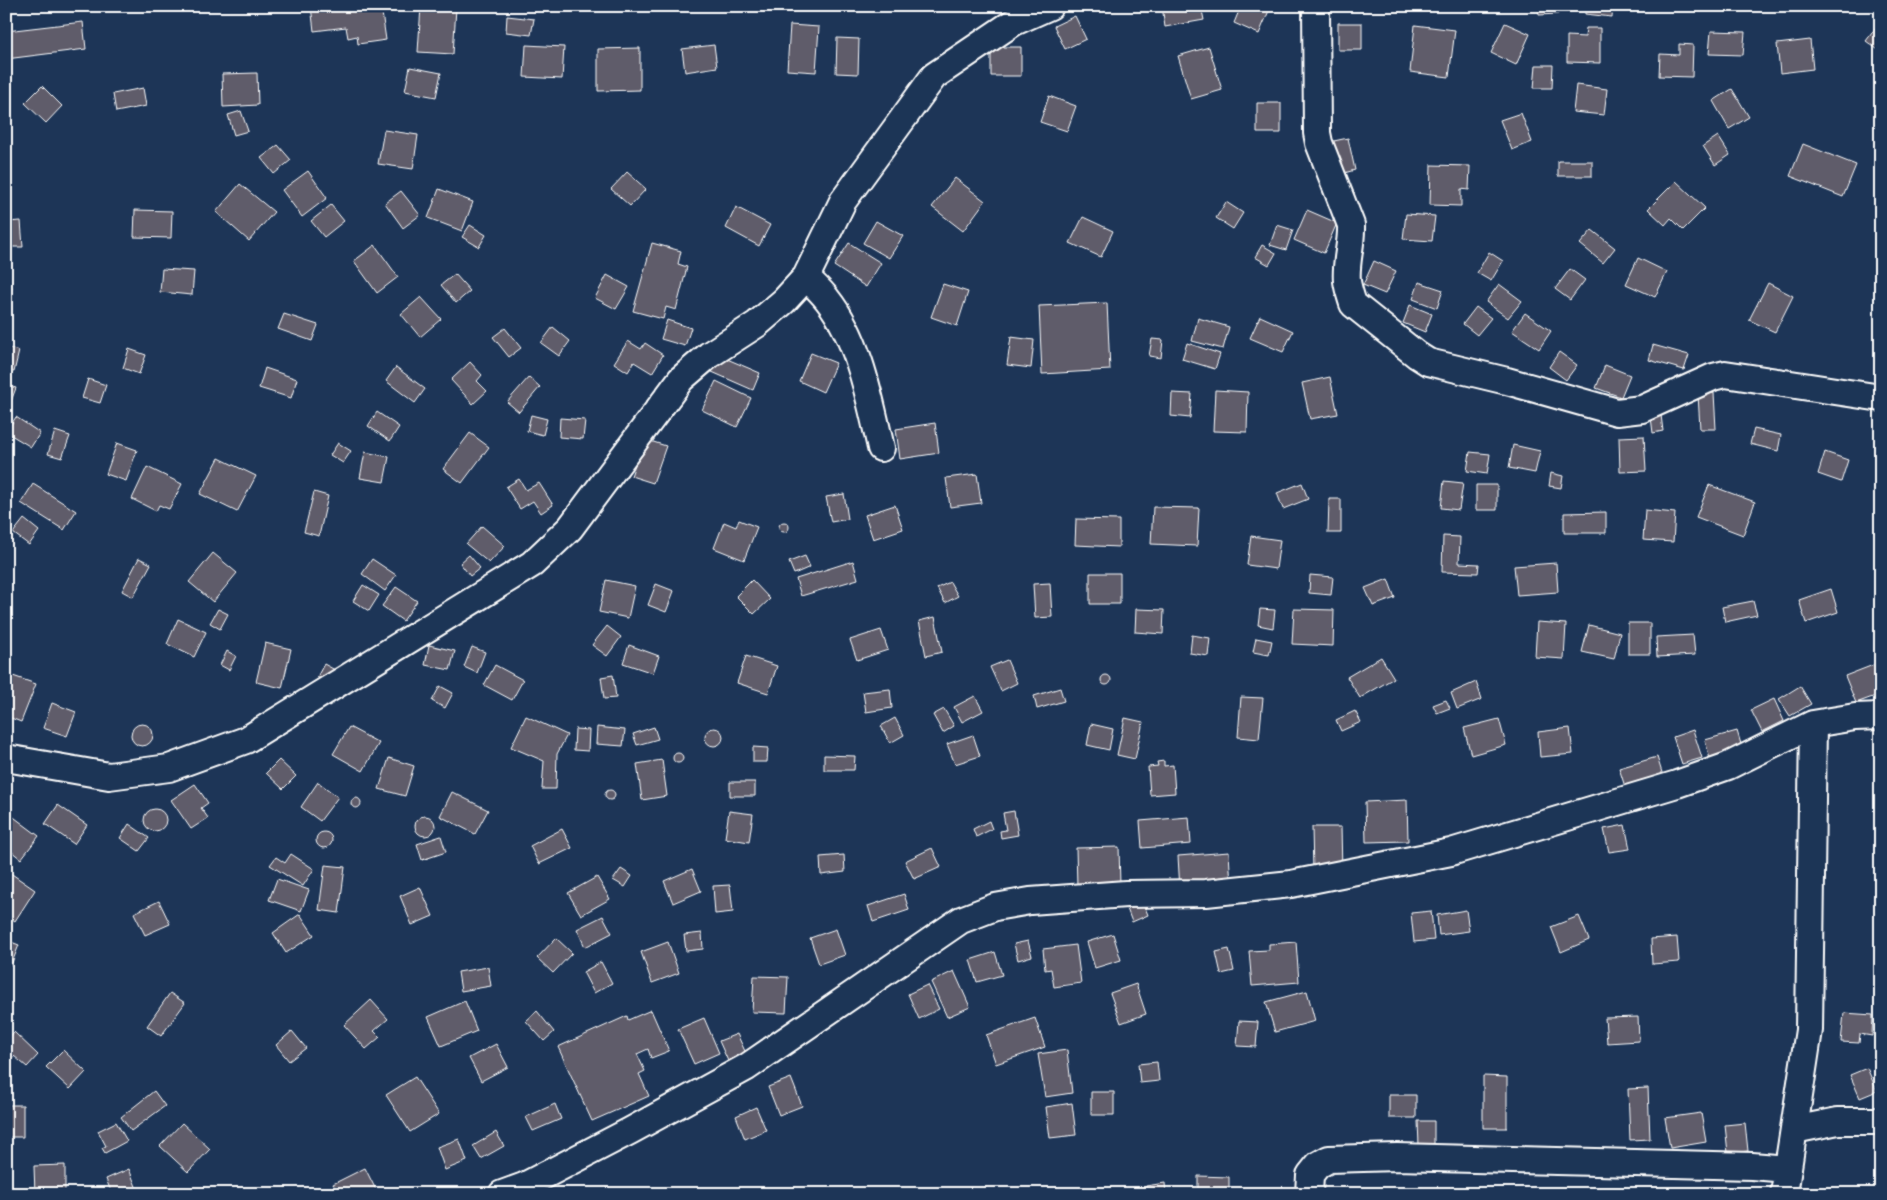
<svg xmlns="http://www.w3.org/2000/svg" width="1887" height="1200" viewBox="0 0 1887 1200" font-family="'Balsamiq Sans',sans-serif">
<rect width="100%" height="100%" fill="#1d3557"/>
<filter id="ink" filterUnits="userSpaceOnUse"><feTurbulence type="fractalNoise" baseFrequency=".02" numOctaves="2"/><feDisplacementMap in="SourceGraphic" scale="10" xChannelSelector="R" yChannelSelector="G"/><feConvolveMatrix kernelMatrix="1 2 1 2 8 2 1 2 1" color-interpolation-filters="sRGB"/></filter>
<g filter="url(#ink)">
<!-- building -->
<path fill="#5f5c6b" stroke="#fff" d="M311 6H381L386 40 358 44 357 36 348 38 346 27 314 31Z
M421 6 456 8 453 54 418 52Z
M1162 6H1201L1204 20 1165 27Z
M1241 6H1271L1259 34 1234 23Z
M1538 6H1558V14L1539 15Z
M1585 6H1613L1612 17 1585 14Z
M507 16 534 19 531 35 506 32Z
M1075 16 1086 39 1065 49 1054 26Z
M1881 21V52L1866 41Z
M83 22 86 49 6 59V31Z
M1338 23H1362V50H1338Z
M1505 23 1530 34 1516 65 1491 53Z
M790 25 819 27 816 72 787 70Z
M1415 25 1455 30 1449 77 1410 72Z
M1586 28H1600V63L1567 62V36L1585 37Z
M1711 31 1745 32 1743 55 1709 54Z
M837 38 859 39 858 74 836 73Z
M1810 40 1813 69 1780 73 1777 44Z
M1679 44 1693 45 1692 77 1659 76 1660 54 1679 55Z
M526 45 564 47 562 79 524 77Z
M714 45 717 67 685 72 682 49Z
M991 47H1021V76H991Z
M1209 47 1222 90 1191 99 1178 56Z
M640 48V90L598 91V49Z
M1536 65H1553L1552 88H1534Z
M410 67 441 73 436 97 405 91Z
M257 73 258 105 223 107 222 74Z
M1576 85 1607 89 1604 115 1573 112Z
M42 86 62 106 46 123 25 103Z
M143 88 146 106 116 112 113 94Z
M1732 89 1749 117 1729 129 1713 101Z
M1049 96 1076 106 1067 131 1040 122Z
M1257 103H1281V133H1257Z
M241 111 248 131 234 135 228 115Z
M1521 113 1532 142 1512 150 1500 120Z
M384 130 418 135 413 169 378 164Z
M1718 136 1730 155 1715 165 1703 146Z
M1348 138 1355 170 1337 175 1329 142Z
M1803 144 1856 165 1843 197 1790 176Z
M278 145 291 160 274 174 261 158Z
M1558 161H1592V176H1558Z
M1431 165 1470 166 1469 190 1461 189V206L1430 205Z
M308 171 327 198 302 217 282 190Z
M627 172 646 189 630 206 611 189Z
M955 178 985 201 963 231 932 207Z
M1676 181 1705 208 1683 230 1671 218 1665 225 1648 209Z
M240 184 274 212 249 241 216 212Z
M439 189 473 202 462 231 428 218Z
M401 191 420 215 403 228 385 203Z
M1226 202 1243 213 1233 229 1216 218Z
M331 205 344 221 324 237 311 221Z
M736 207 770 225 759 246 726 228Z
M135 210 172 211 171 238 134 237Z
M1307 210 1337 223 1324 253 1294 240Z
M1406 214 1435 216 1432 241 1403 239Z
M1083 217 1113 231 1101 257 1070 243Z
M21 221 23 247H6V222Z
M876 221 903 236 889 258 863 243Z
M470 225 486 235 479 247 462 237Z
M1277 225 1293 230 1286 250 1270 245Z
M1592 230 1615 248 1603 263 1580 244Z
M652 243 681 251 678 264 687 267 676 310 666 307 663 319 633 311Z
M849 243 881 263 866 287 834 266Z
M375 245 398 277 377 293 354 261Z
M1262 245 1276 253 1269 265 1255 257Z
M1489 252 1503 261 1491 281 1477 273Z
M6 258 12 289 6 290Z
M1638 258 1667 272 1655 297 1626 284Z
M1374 261 1396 271 1385 294 1363 285Z
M162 269 194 271 192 295 160 292Z
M1570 269 1585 280 1570 300 1555 289Z
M455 274 470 291 456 303 441 285Z
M607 275 629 287 616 309 595 298Z
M1419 282 1443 290 1437 308 1413 299Z
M1768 283 1793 296 1775 332 1749 320Z
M943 284 968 292 957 326 931 317Z
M1499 284 1522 301 1508 318 1486 302Z
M421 297 441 319 420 337 401 314Z
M1107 303 1110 370 1042 374 1039 306Z
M1410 305 1432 314 1425 332 1403 323Z
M1476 307 1491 318 1477 335 1463 324Z
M1525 313 1551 331 1539 349 1512 331Z
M284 314 318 325 312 341 278 329Z
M1260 316 1293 331 1283 352 1250 338Z
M1198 318 1229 327 1223 349 1192 341Z
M667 320 691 328 685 346 661 339Z
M553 327 570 341 559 356 541 343Z
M505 328 521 348 509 357 493 337Z
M1011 337 1034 340 1031 368 1007 365Z
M1152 339 1163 340 1161 358 1149 356Z
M628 341 641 349 645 343 663 355 652 373 634 362 628 372 614 363Z
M1187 343 1220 354 1215 369 1182 359Z
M1653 345 1689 355 1684 370 1649 360Z
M6 347 19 351 14 372 6 370Z
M129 349 146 355 139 374 123 368Z
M1559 352 1577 365 1566 380 1549 367Z
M811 353 836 363 823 392 799 381Z
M720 356 760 373 753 390 712 372Z
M470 362 482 375 477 381 487 391 473 404 451 380Z
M1605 365 1630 375 1621 397 1596 388Z
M396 367 425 389 415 403 386 381Z
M265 368 297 379 291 398 259 388Z
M529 377 540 387 519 412 507 402Z
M1330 377 1338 414 1310 419 1302 383Z
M88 379 106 385 100 403 82 398Z
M716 381 751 398 737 427 702 410Z
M6 385 16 388 6 414Z
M1215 390 1248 392 1247 432 1213 431Z
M1172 393 1192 394 1190 418 1171 416Z
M1714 393 1716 429H1700L1698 394Z
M377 412 399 427 390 441 368 426Z
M531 415 547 419 543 435 527 431Z
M1661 415 1663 431 1653 433 1651 417Z
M16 417 40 433 31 447 6 432Z
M560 418 585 420 583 439 559 437Z
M935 423 939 453 900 459 896 429Z
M1754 429 1781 435 1778 451 1750 444Z
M55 431 70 436 62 458 48 454Z
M470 433 489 447 462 483 443 469Z
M1644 436 1646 471 1620 472 1619 437Z
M644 439 666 446 653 483 631 476Z
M117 443 137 450 126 481 106 474Z
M338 443 351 451 343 463 330 455Z
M1513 445 1540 451 1535 473 1509 468Z
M365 452 389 457 384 482 360 478Z
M1470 452 1490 454 1487 474 1467 471Z
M1825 452 1848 460 1841 482 1818 474Z
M219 458 256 476 237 512 200 494Z
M147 467 182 484 169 509 159 505 156 511 132 499Z
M1551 473 1563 476 1561 488 1549 486Z
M977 474 981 503 950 507 946 478Z
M519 479 526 490 539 483 553 505 541 513 533 501 520 509 506 487Z
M1444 481 1463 483 1459 510 1441 508Z
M1302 483 1308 499 1283 509 1277 493Z
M33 484 76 511 64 530 21 503Z
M1476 485H1497V510H1476Z
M1709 485 1755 502 1743 535 1696 517Z
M314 492 328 496 319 536 304 532Z
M844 494 848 519 831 522 826 497Z
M1329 499H1341V533H1328Z
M895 505 903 529 873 539 865 515Z
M1153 507 1199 508 1197 546 1151 544Z
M1645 510 1675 513 1673 542 1643 540Z
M1606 512V533H1564V513Z
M24 519 39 531 29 545 13 533Z
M1076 519 1119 520V547L1075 545Z
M739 520 757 527 744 560 714 548 724 522 736 527Z
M779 527a5 5 0 1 1 10 0a5 5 0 1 1-10 0Z
M482 526 505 546 489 563 466 544Z
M1251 536 1280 540 1276 569 1247 565Z
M1443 536 1460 537 1459 563 1479 564 1478 573 1442 572Z
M213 553 237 573 213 602 189 582Z
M469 555 480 568 470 576 460 563Z
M805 556 810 567 794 574 789 562Z
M139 558 151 564 133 597 122 591Z
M372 559 396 575 385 591 362 574Z
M853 561 858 579 801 596 796 579Z
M1556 563 1558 592 1517 595 1514 566Z
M1090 573H1120V604H1090Z
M1310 575 1333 577 1331 595 1309 593Z
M1388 579 1395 598 1373 606 1365 588Z
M606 580 635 586 628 618 599 612Z
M752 580 770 599 754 614 736 596Z
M950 582 958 596 945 603 937 588Z
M1050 583 1052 617 1035 618 1033 584Z
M656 584 674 591 666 612 648 605Z
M363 585 379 595 369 611 353 601Z
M396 587 417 601 403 621 382 606Z
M1831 589 1838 612 1806 623 1799 600Z
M1753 601 1757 615 1725 622 1722 607Z
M218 609 228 614 220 629 210 623Z
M1136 609 1164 610 1163 634 1135 632Z
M1260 609 1275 610 1273 628 1258 625Z
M1294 609 1334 610 1333 646 1292 644Z
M935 617 942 652 926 656 919 621Z
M178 619 206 632 194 657 167 644Z
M1537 622 1566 624 1564 659 1535 657Z
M1628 623H1650V654H1628Z
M1589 625 1620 633 1614 659 1582 652Z
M607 626 621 637 607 656 592 645Z
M881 630 888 650 857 660 850 640Z
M1192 635 1210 638 1208 656 1190 653Z
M1693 635 1695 655 1657 657 1656 637Z
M1256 638 1272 641 1269 655 1253 652Z
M265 643 291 649 282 688 256 682Z
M429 645 455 651 450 670 425 665Z
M629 645 659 656 653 673 623 663Z
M472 647 485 652 477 673 464 667Z
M227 651 236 656 229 670 220 665Z
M746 656 777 666 768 693 737 683Z
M1381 657 1394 678 1360 698 1347 677Z
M1007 660 1017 683 1001 691 990 667Z
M324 664 335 670 327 683 317 677Z
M1876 664 1881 677V694L1856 703 1845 676Z
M495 665 523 680 512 700 484 685Z
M1101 680a5 5 0 1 1 10 0a5 5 0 1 1-10 0Z
M10 675 36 684 21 722 6 716V683Z
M613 675 616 698 604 699 601 677Z
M1476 682 1482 699 1457 709 1451 693Z
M440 686 453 693 445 708 432 701Z
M1800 686 1811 704 1790 716 1779 699Z
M1060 688 1064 701 1037 709 1034 696Z
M890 689 892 708 866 712 863 692Z
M975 696 983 711 962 722 954 707Z
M1241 697 1263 698 1259 739 1238 737Z
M1774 699 1784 721 1762 732 1751 710Z
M1446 700 1450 708 1437 713 1433 705Z
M52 703 76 712 67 736 43 728Z
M944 709 954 726 943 733 933 715Z
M1355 711 1361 722 1341 731 1336 720Z
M526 716 567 735 557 754 556 789H542L544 761 511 747Z
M895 718 904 735 890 743 881 726Z
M1125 718 1143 722 1135 759 1117 755Z
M1499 719 1506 745 1471 755 1464 728Z
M131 735a11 11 0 1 1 22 0a11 11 0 1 1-22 0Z
M1091 724 1113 729 1109 750 1087 745Z
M349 727 379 743 363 771 333 754Z
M597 727 625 730 623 746 596 744Z
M654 727 658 739 637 745 633 734Z
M705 737a9 9 0 1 1 18 0a9 9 0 1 1-18 0Z
M1570 728 1573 754 1540 757 1538 732Z
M575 729 589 730 588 751 574 750Z
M1693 730 1702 758 1682 764 1673 737Z
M1737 731 1744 754 1711 763 1705 740Z
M973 735 980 756 955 764 947 744Z
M753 747 768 748 767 762H753Z
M673 758a5 5 0 1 1 10 0a5 5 0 1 1-10 0Z
M824 755 855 756 854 770H824Z
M1657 757 1665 782 1627 793 1619 768Z
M389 758 414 766 405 796 379 789Z
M279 760 296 776 283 789 266 773Z
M662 760 667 796 642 800 637 764Z
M1164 761V766L1173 765 1175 793 1150 795 1148 767 1158 766 1157 762Z
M318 782 338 797 320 821 301 807Z
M730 782H755V796H730Z
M195 784 208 803 201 808 208 818 191 829 171 800Z
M605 795a5 5 0 1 1 10 0a5 5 0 1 1-10 0Z
M452 792 488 810 475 834 440 816Z
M351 803a5 5 0 1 1 10 0a5 5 0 1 1-10 0Z
M1407 800 1408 841 1366 842 1365 802Z
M58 805 87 825 74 844 45 824Z
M144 820a11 11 0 1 1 22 0a11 11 0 1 1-22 0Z
M729 811 753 814 749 842 725 838Z
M1014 811 1018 835 1001 838 1000 831 1006 830 1003 813Z
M7 812 39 836 21 859 6 847Z
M415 826a10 10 0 1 1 20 0a10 10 0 1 1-20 0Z
M1189 817 1191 844 1142 848 1140 821Z
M989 821 992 829 976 837 973 829Z
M129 824 149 838 139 851 120 838Z
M1625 825 1630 849 1609 852 1604 829Z
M1312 827H1341L1342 871 1313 872Z
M562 829 572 848 539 864 530 846Z
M316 840a8 8 0 1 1 16 0a8 8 0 1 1-16 0Z
M441 836 446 852 422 860 417 844Z
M1119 847 1120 885 1077 886 1076 848Z
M932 848 941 867 914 879 905 861Z
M1229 852 1231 887 1180 890 1178 856Z
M291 854 314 869 303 886 270 865 276 857 285 863Z
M844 855 845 872 821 875 820 857Z
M325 865 345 867 339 913 319 910Z
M621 869 632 876 625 887 613 880Z
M692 869 701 891 673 903 664 881Z
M6 870 35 890 15 921 6 915Z
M597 877 610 899 581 915 568 893Z
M277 879 309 890 301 911 269 900Z
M730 885 733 912 715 914 713 886Z
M420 887 433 916 412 925 400 896Z
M904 894 909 910 873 922 868 906Z
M1142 900 1148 915 1132 922 1126 906Z
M159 901 170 924 145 935 134 913Z
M1466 910 1469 931 1439 935 1437 915Z
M1431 911 1434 940 1414 942 1411 913Z
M300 914 314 935 286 953 273 933Z
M603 916 612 933 585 947 577 929Z
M1579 916 1589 940 1561 952 1551 927Z
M836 929 845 955 819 964 810 938Z
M702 933 703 949 686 951 684 935Z
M1113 934 1121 960 1095 968 1087 942Z
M1677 937 1679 962 1652 964 1651 939Z
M556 938 572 953 553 973 537 958Z
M6 940 19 945 11 965 6 963Z
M1028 941 1032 956 1018 960 1014 944Z
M668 942 679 973 652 983 641 952Z
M1296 942 1299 982 1252 986 1249 951 1269 950V944Z
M1076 945 1081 983 1054 987 1051 969 1045 970 1043 949Z
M1229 949 1234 971 1221 974 1216 952Z
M995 952 1002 975 977 982 970 960Z
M601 962 612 983 594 993 583 972Z
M488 967 491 986 461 991 458 972Z
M954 971 970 1007 947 1017 931 982Z
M754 976 788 977 786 1013 752 1012Z
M1136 984 1146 1014 1121 1023 1110 993Z
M927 985 939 1009 919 1019 908 994Z
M1307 991 1315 1021 1275 1032 1266 1002Z
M170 993 185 1003 161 1036 147 1026Z
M371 1000 388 1019 374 1031 380 1037 366 1049 344 1025Z
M465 1001 477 1031 441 1046 428 1017Z
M651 1010 669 1051 651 1058 648 1049 637 1054 645 1071 639 1074 649 1096 592 1121 558 1047 627 1016 628 1020Z
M537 1011 554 1032 544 1041 526 1021Z
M1844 1013 1873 1015 1872 1036 1860 1034 1859 1043 1841 1042Z
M1638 1017 1639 1041 1607 1043 1605 1018Z
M704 1018 719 1053 694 1064 678 1029Z
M1035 1018 1045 1047 996 1064 986 1035Z
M1239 1021 1258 1022 1256 1047 1237 1046Z
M292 1031 306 1048 289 1061 276 1045Z
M14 1032 38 1055 27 1067 14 1056 6 1064V1041Z
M737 1034 750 1062 732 1070 719 1041Z
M496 1044 508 1067 481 1081 469 1058Z
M63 1050 86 1072 70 1089 46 1067Z
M1067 1050 1072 1093 1045 1097 1038 1054Z
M1157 1062 1159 1081 1140 1083 1138 1064Z
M1867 1068 1877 1091 1860 1098 1850 1075Z
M1483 1076 1507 1077V1128H1483Z
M415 1077 439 1114 410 1132 386 1095Z
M791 1078 802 1106 779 1115 768 1087Z
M1648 1088 1650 1139 1630 1140 1628 1089Z
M154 1091 165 1106 131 1131 121 1117Z
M1091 1092H1114V1115H1091Z
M1389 1095H1416V1118H1389Z
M1072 1103 1076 1135 1050 1138 1046 1107Z
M555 1104 561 1119 533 1131 526 1117Z
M6 1105H23V1137H6Z
M756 1107 766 1130 745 1139 736 1116Z
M1701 1113 1706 1142 1670 1148 1665 1118Z
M1418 1121H1434V1145H1419Z
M116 1122 127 1141 105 1153 102 1148 106 1146 98 1131Z
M182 1123 210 1149 188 1172 160 1146Z
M1745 1123 1748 1151 1728 1153 1725 1125Z
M496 1132 504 1146 481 1159 473 1146Z
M459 1139 467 1161 445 1170 437 1147Z
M65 1165V1194H35L34 1166Z
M365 1168 378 1194H338L333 1184Z
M129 1169 139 1194H112L106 1179Z
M1198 1176 1229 1177V1194H1198Z
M1165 1183 1166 1194H1147L1146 1186Z
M1423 1188V1194H1394L1393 1190Z"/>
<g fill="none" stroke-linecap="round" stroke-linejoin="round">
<!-- street casing -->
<g stroke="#fff" stroke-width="30">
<path id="street" d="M1316 6 1317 133 1319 143 1351 225C1352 244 1345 263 1347 281 1348 289 1351 297 1353 304L1417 355 1428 362 1507 381 1617 412 1642 409 1713 377 1725 374 1881 398
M806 277C813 284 821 291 827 299 859 339 870 400 881 448
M6 758 109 776 169 768 246 740 532 564 570 528 681 379 709 355 757 324 784 301 806 277 843 201 934 76 1014 22 1050 6
M1794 1130 1838 1121H1881
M502 1194 524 1186 630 1131 747 1067 961 920 995 907 1030 901 1126 894 1206 893 1291 884 1451 852 1677 784 1728 766 1813 724 1855 717 1881 716
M1309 1194 1310 1175 1318 1165 1329 1159 1397 1157 1752 1166 1788 1169
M1784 1194 1809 1030 1813 724"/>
</g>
<!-- street -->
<use href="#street" stroke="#1d3557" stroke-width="26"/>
</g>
</g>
<!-- margin -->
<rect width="1887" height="1200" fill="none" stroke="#1d3557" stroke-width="25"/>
<rect x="12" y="12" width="1862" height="1175" fill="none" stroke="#fff" stroke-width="2" filter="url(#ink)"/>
</svg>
